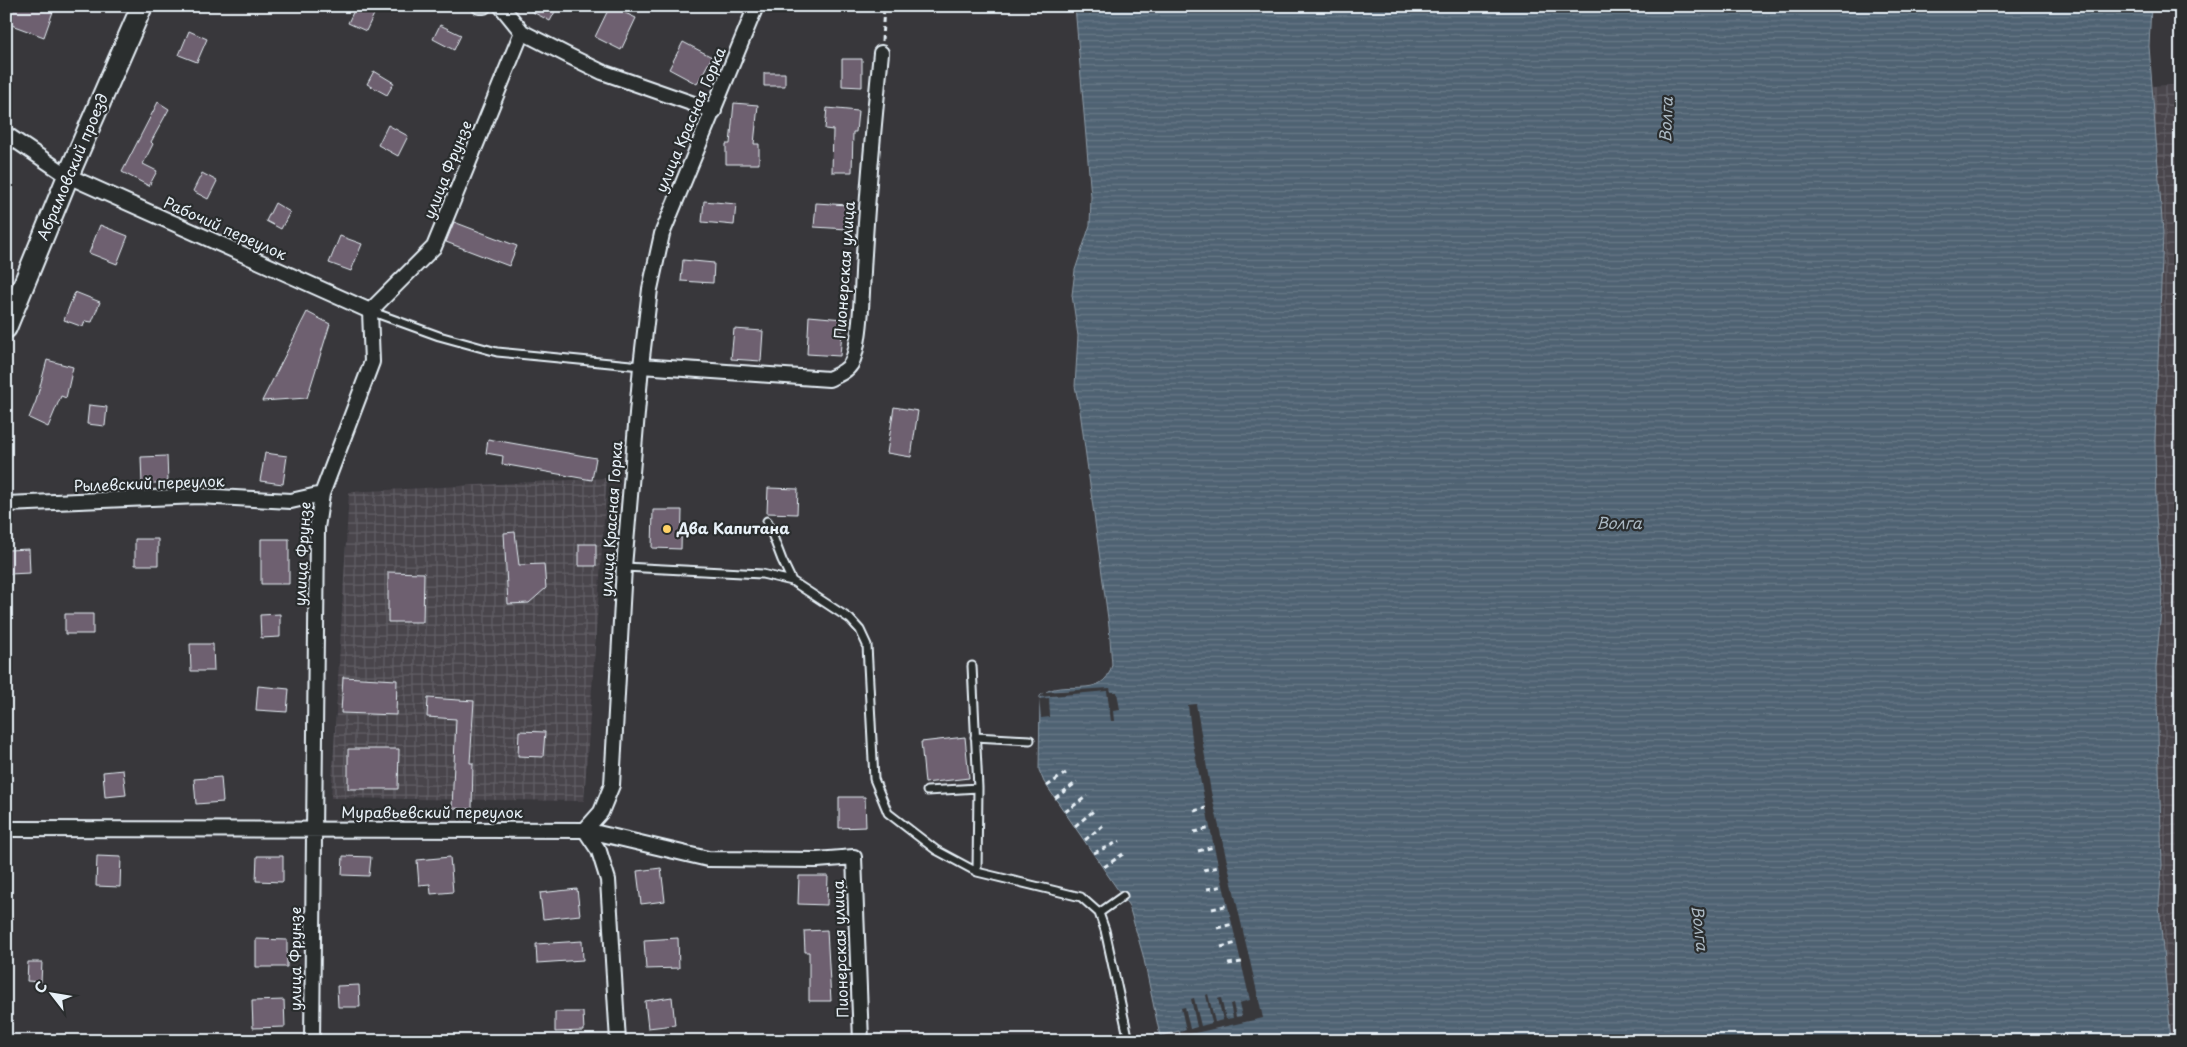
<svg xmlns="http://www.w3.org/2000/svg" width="2187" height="1047" viewBox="0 0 2187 1047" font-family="'Playpen Sans',sans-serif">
<defs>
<pattern id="industrial-grid" width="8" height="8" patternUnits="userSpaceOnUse" patternTransform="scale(1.25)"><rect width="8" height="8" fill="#48444b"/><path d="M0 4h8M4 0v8" fill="none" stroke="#625f66"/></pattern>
<pattern id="water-rules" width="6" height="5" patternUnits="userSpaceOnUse" patternTransform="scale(1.25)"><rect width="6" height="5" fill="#4f6272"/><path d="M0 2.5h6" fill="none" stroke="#687987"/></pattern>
</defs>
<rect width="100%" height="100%" fill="#38373b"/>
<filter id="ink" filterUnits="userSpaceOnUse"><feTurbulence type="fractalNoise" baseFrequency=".02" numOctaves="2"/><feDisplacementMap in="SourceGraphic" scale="10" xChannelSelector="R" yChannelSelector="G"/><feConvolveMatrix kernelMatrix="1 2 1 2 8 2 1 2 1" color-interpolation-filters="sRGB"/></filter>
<g filter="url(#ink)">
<!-- industrial -->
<path fill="url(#industrial-grid)" d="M2181 85V1041H2171L2159 905 2162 865 2156 668 2162 598 2156 515 2155 439 2163 233 2152 86Z
M607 478 584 801 331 798 349 492Z"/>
<!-- water -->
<path fill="url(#water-rules)" stroke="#8c9ba8" d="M1075 6H2151L2149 46 2163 233 2155 439 2156 515 2162 598 2156 668 2162 865 2159 905 2171 1041H1182L1179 1031 1160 1036 1143 955 1129 906 1044 782 1039 770 1040 696C1062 676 1103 703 1112 665L1109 626 1080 411 1075 386 1078 336 1072 295 1075 270 1090 225 1091 197Z"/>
<!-- pier -->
<path fill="#38373b" d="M1110 688 1111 692H1117L1120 710 1113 711 1114 721H1111L1107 691 1040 697 1044 692Z
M1049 698 1050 717 1041 718 1039 699Z
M1196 704 1211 792 1263 1018 1181 1036 1180 1032 1186 1030 1181 1008 1185 1007 1190 1029 1197 1027 1191 999 1194 998 1201 1026 1212 1023 1206 995 1208 994 1215 1022 1223 1020 1218 999 1221 998 1226 1019 1233 1018 1230 1004 1233 1003 1236 1017 1242 1016 1239 1003 1250 1000 1214 847 1192 739 1188 705Z"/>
<!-- building -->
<path fill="#6e616f" stroke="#e8f1f8" d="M6 6H55L44 37 6 23Z
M356 6H378L366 31 348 23Z
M521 6H558L550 21Z
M610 6 636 18 621 50 595 37Z
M440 25 461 35 454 50 433 39Z
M189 31 207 39 197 62 179 55Z
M683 42 712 57 697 84 669 69Z
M842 59H862V87L842 86Z
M374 71 394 83 387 95 367 84Z
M764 73H785V86H764Z
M158 102 169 109 151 142 153 144 143 164 157 171 149 186 122 172Z
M734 103 758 105 754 144H759V164H726V144H730Z
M827 108 858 111 856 132H853L852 172H832L833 130 825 129Z
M388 125 408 136 398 156 378 145Z
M202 173 217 181 208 199 193 191Z
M704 201 736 204 734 225 702 222Z
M275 203 290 212 281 229 266 221Z
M816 203 848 205 847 229 814 227Z
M454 222 517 246 509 266 446 242Z
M100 225 128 236 117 264 89 253Z
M340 236 362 244 351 271 329 263Z
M683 260 714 263 713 283 681 281Z
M75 292 100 302 92 322 85 321 83 327 64 320Z
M307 312 330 324 307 398 262 401Z
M809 316 843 319 840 356 807 354Z
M734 329 763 331 761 361 731 359Z
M47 360 73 367 66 398 61 396 48 427 29 418 36 401Z
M89 405 107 407 105 426 87 424Z
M894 407 918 411 911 457 887 453Z
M488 439 596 458 592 480 502 464 503 456 486 453Z
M265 453 287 456 283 484 260 481Z
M167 456 168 482 142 484 141 457Z
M768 488 798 489 797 514 767 513Z
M653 510H682L681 549 652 548Z
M515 532 519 565 544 564 546 588 529 603 508 604 504 533Z
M135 539H158V565H135Z
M261 539H289V584H261Z
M579 544H596V566H579Z
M29 549 30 573 9 574 8 550Z
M388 572 424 573 423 622H388Z
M65 614H93V634H65Z
M280 614V637L261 638 260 615Z
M190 644H213L214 671H191Z
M343 677 397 680 396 715 341 713Z
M258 686 289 689 287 712 256 710Z
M428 698 474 701 470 763H473L472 809 452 808 456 719 427 717Z
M519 731 545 732 543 757 518 756Z
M965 737 969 778 925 783 921 742Z
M348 749H399L398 789H348Z
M123 770 126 795 105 797 103 772Z
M221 777 223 802 196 804 194 779Z
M839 797H865L866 827 839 828Z
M97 856 121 857 120 887 96 886Z
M257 856H283V882L256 881Z
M343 856 371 857 369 876 342 875Z
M450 857 453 892 431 894 430 884 419 885 417 860Z
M661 868 665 901 641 904 637 871Z
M799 876H828L827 905 798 904Z
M577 889 580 915 543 919 540 893Z
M827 930 831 1001H809V952H805L804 931Z
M678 938 679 968 646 969 644 940Z
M256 939 287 940V967H256Z
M582 941 583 960 537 963 536 944Z
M28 962H42L41 982 27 981Z
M359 985 360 1007H338L337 986Z
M672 997 675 1025 648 1028 645 1001Z
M284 1000 285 1027 253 1028 252 1001Z
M555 1012H583L584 1031 555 1032Z"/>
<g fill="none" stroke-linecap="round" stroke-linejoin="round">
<!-- lane casing -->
<g stroke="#e8f1f8" stroke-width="11">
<path id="lane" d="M370 311 439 336 497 352 641 366
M767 521 782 560 792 581
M624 567 762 574 792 581 850 619 860 630 867 645 874 779 888 813 936 850 977 872
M972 666 978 788 977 872 1081 897 1099 913 1105 930 1129 1041
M975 737 1030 740
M927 791 978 788
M1099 913 1123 896"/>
</g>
<!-- street casing -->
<g stroke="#e8f1f8" stroke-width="18">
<path id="street" d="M479 6H484
M501 6 522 32 569 56 602 72 714 111
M6 134 68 176 370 311
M641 366 829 379C837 375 846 372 851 364 862 343 862 280 864 254 868 187 874 120 881 53
M6 504 199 496 291 501 322 494
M6 829 585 830 708 859 817 860 854 857 861 1041
M312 1041 317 528 322 494 372 362 370 311 434 247 522 32
M618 1041 608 880 599 851 585 830 601 812 612 785 624 567 641 366 650 289 662 234 756 6"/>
</g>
<!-- secondary casing -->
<g stroke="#e8f1f8" stroke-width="24">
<path id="secondary" d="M6 328 68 176 142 6"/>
</g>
<!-- path -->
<path stroke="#e8f1f8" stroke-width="3" stroke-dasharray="5 4" stroke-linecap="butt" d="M882 41 884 6
M1047 786 1069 771
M1055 798 1077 782
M1194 811 1206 808
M1065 812 1087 796
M1075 826 1096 809
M1194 832 1211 828
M1085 840 1106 823
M1198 851 1214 847
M1094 853 1120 841
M1104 867 1126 852
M1203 870 1219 867
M1207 889 1224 886
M1212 909 1229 905
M1217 928 1233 924
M1221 947 1237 943
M1228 964 1242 962"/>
<!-- lane -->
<use href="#lane" stroke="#2a2d2e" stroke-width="7"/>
<!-- street -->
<use href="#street" stroke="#2a2d2e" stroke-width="14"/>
<!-- secondary -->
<use href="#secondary" stroke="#2a2d2e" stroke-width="20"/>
</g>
</g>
<!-- markers -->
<circle fill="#ffd166" stroke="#2a2d2e" stroke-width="2" cx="667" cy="529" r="5"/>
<g text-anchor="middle" stroke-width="4.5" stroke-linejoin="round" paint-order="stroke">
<!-- street labels -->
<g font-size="15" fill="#e8f1f8" stroke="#2a2d2e">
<text transform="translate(691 120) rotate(-67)" y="5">улица Красная Горка</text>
<text transform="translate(73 167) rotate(-67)" y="5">Абрамовский проезд</text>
<text transform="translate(448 170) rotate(-68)" y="5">улица Фрунзе</text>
<text transform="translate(225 229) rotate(24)" y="5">Рабочий переулок</text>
<text transform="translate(845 270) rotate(-86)" y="5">Пионерская улица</text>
<text transform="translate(149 484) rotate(-2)" y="5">Рылевский переулок</text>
<text transform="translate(612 519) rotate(-86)" y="5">улица Красная Горка</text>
<text transform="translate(303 554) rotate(-87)" y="5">улица Фрунзе</text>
<text x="432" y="818">Муравьевский переулок</text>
<text transform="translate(841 949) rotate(-92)" y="5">Пионерская улица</text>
<text transform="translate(296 959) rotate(-90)" y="5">улица Фрунзе</text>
</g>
<!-- poi labels -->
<g font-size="15" font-weight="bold" fill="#e8f1f8" stroke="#2a2d2e" text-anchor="start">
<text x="677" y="534">Два Капитана</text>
</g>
<!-- water labels -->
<g font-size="16" font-style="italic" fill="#abb8c2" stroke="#2a2d2e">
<text transform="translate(1666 120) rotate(-88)" y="6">Волга</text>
<text x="1619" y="529">Волга</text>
<text transform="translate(1700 928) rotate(83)" y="6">Волга</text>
</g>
</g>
<!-- margin -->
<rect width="2187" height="1047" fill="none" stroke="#2a2d2e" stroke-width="25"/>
<rect x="12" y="12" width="2162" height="1022" fill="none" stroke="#e8f1f8" stroke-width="2" filter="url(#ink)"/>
<!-- north arrow -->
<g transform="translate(52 994) rotate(301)" stroke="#2a2d2e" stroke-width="4" paint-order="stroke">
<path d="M0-4L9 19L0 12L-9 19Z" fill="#e8f1f8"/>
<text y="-8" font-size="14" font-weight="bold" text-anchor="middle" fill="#e8f1f8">С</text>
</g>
</svg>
